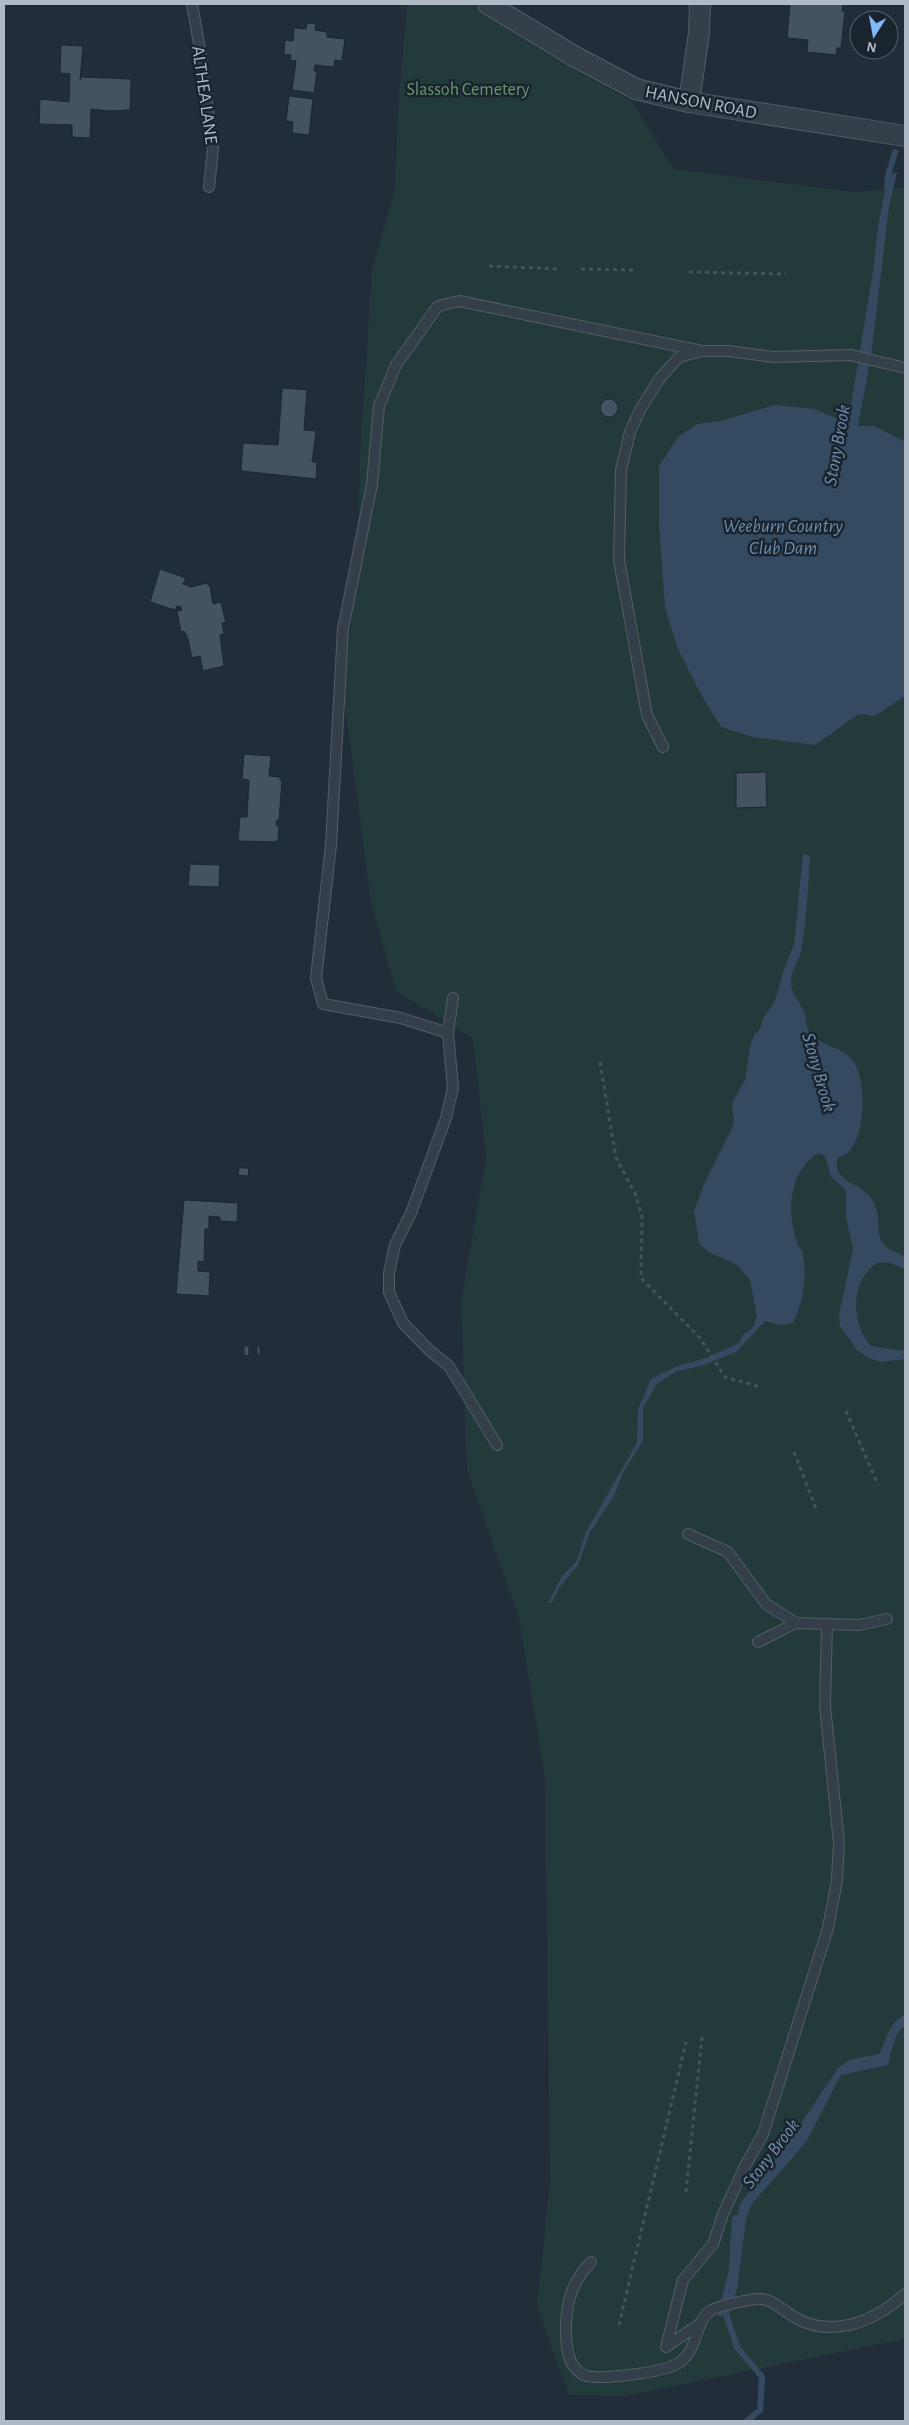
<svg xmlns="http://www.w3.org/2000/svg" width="909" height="2425" viewBox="0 0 909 2425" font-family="'Alegreya Sans',sans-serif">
<rect width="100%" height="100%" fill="#212e3a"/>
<!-- green -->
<path fill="#233a3b" d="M407 4H471L544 53 632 101 673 169 856 192 905 187V2339L625 2396 569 2395 537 2306 550 2181 545 1779 519 1618 467 1470 461 1303 486 1157 473 1038 396 991 371 902 343 690 356 587 361 440 372 270 395 189 398 111Z"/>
<!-- water -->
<path fill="#344a61" d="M897 172 889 207 871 356 858 426H875L905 442V696L875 716 859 714 815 745 753 737 721 727 699 691 678 649 665 608 659 524V466L678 437 697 424 721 421 775 405 814 409 848 423 873 272 878 227 888 176Z
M803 854 810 856C808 887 807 920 801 951 799 962 790 971 791 983 791 992 799 1002 803 1010 807 1016 805 1025 809 1032 820 1047 845 1046 855 1064 866 1084 865 1132 851 1149 849 1153 843 1155 838 1157 831 1182 859 1182 871 1198 888 1223 863 1242 905 1256V1269L890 1263 879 1262C850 1278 850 1323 871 1346L905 1351V1359L881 1362 868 1358 857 1350 840 1326 839 1315 853 1249 846 1217V1190L831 1177 825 1156 819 1153C789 1171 786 1211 797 1242 798 1245 801 1249 802 1252 808 1275 803 1303 793 1323L781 1325 765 1321 736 1352 701 1366 677 1371 657 1384 643 1408V1440L623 1473 614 1496 590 1532 578 1565 559 1588 552 1602 548 1603 562 1576 576 1562 586 1532 637 1443 638 1409 651 1379 675 1367 709 1357 739 1343 744 1334 753 1327 757 1317 750 1280 737 1265 707 1251 699 1243 694 1211 704 1184 732 1128 734 1119 732 1103 745 1080 751 1043 754 1035 761 1028 762 1020 775 1001 785 966 794 945Z
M905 2015V2026C893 2034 892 2052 888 2065L841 2075 806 2142 751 2205 746 2220 737 2289 729 2314 717 2317 729 2269 732 2217 738 2214 740 2204 761 2177 763 2170 775 2160 794 2134 838 2068 849 2060 879 2054C887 2040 888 2022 905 2015Z"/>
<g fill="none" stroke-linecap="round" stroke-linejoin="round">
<!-- stream -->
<path stroke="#344a61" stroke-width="6" d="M887 187 888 176 895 152
M724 2308 737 2347 762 2377 760 2410 747 2421"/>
</g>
<!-- building -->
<path fill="#445361" stroke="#1c2631" d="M790 4H843L842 11H845L841 48H837L836 55 807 52 808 40 787 38Z
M307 23 316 24 315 30 327 32V37L345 39 342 61 335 60 334 67 315 65 314 71H317L314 93 292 90 296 61 290 60 291 55 284 54 285 40 293 41 294 28 306 29Z
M61 45 83 46 80 80 81 77 131 79 130 110 109 111 91 109 90 138 72 137V125L39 124 40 99 69 102 70 74 60 73Z
M289 96 313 99 309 135 292 133 293 122 286 121Z
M282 388 307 390 304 430 316 431 312 462H317L316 479 241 471 243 443 278 445Z
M600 408a9 9 0 1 1 18 0a9 9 0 1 1-18 0Z
M160 569 186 578 183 584 191 587 207 583 210 587 213 604 221 602 226 623H222L224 634 220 635 224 666 203 671 200 656 192 658 188 639 184 631 181 632 177 611 182 610 181 607 177 606 175 610 150 602Z
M244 754 271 756 269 776 280 777V780H282L279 821 277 820 276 825 279 827 278 839 276 842 238 841 240 817H247L249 780 242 779Z
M766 772 767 807 736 808V773Z
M190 864 220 865 219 887 188 886Z
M239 1168H249L248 1176 238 1175Z
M184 1200 238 1203 237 1222 220 1221V1217L209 1216V1229H205L204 1262 198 1261V1271L210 1272 209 1296 176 1294Z
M244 1346H249V1356L244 1355Z
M260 1346V1355H257V1347Z"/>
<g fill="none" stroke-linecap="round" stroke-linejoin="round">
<!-- service casing -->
<g stroke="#525d68" stroke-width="12">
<path id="service" d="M192 4 202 61 213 149 209 187
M702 351H728L773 357 851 355 905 368
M453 998 448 1033 453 1088 446 1118 411 1213 395 1245 389 1273V1292L403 1323 429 1350 449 1366 497 1445
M448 1033 401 1018 323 1004 316 978 331 845 343 629 372 484 379 406 396 365 438 306 459 301 702 351 679 357 660 378 641 408 630 432 621 470 619 560 647 715 663 747
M688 1534 728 1552 766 1604 796 1623
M758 1642 796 1623 827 1624
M591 2262C577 2276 569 2293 567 2313 565 2326 565 2358 575 2368 577 2370 581 2374 584 2375 597 2381 664 2372 677 2364 699 2351 695 2321 710 2311 719 2305 744 2301 755 2299 768 2297 778 2306 788 2313 827 2341 873 2323 905 2294
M701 2323 666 2347 683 2280 713 2244 723 2214 745 2166 763 2134 828 1928 837 1880 839 1843 825 1706 827 1624 859 1625 887 1619"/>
</g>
<!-- minor casing -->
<g stroke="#525d68" stroke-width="22">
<path id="minor" d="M488 4 572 55 636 89 689 102 905 136
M689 102 699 33 700 4"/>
</g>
<!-- path -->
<path stroke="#405758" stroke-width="3" stroke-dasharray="4 4" stroke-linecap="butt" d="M489 266 557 269
M581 269 633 270
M689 272 786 274
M600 1062 616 1158 635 1193 642 1216 641 1278 700 1338 725 1377 761 1387
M846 1411 878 1485
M794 1452 817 1511
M686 2192 702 2037
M619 2325 686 2042"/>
<!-- service -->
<use href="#service" stroke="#343f4a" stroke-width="10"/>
<!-- minor -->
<use href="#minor" stroke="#343f4a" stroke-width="20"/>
</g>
<g text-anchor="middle" stroke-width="5" stroke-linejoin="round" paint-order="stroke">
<!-- park labels -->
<g font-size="18" fill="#66986d" stroke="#1a242f">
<text x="468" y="95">Slassoh Cemetery</text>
</g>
<!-- street labels -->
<g font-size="18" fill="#afbac6" stroke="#1a242f">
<text transform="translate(205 95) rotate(82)" y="6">ALTHEA LANE</text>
<text transform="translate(701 102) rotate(11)" y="6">HANSON ROAD</text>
</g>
<!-- water labels -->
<g font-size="19" font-style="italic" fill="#6f8daa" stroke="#1a242f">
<text transform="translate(836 445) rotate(-80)" y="7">Stony Brook</text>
<text x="783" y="532">Weeburn Country<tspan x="783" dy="22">Club Dam</tspan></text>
<text transform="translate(820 1072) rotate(74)" y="7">Stony Brook</text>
<text transform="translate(770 2153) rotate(-53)" y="7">Stony Brook</text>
</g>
</g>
<!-- border -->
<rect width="909" height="2425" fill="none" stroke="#afbac6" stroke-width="10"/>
<!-- north arrow -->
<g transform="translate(874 35) rotate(191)"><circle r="24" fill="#1a242f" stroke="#56606b"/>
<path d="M0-4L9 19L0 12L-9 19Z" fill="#81b9fa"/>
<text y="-8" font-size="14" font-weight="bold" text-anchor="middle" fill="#afbac6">N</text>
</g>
</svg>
